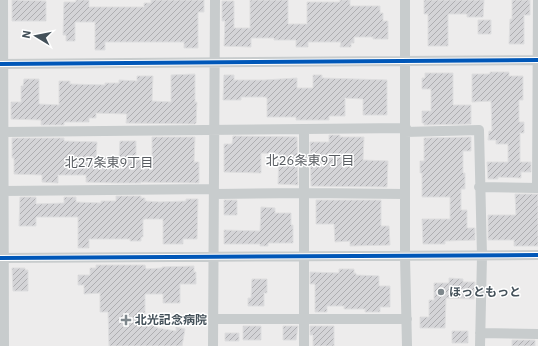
<svg xmlns="http://www.w3.org/2000/svg" width="538" height="346" viewBox="0 0 538 346" font-family="'IBM Plex Sans','Noto Sans JP',sans-serif">
<defs>
<pattern id="building-hatch" width="6" height="6" patternUnits="userSpaceOnUse"><rect width="6" height="6" fill="#d4d4d7"/><path d="M-1 1l2-2M0 6l6-6M5 7l2-2" fill="none" stroke="#aeaeb1"/></pattern>
</defs>
<rect width="100%" height="100%" fill="#edecec"/>
<!-- building -->
<path fill="url(#building-hatch)" stroke="#dededf" d="M12 0 46 1V21H12Z
M76 0H89V7H144V3H151V0H204V12H198V48H184V42H105V50H95V22H75V41H66V35H63L64 2H76Z
M250 0H288V24H307V2H340V0H350V6H380V13H383V21H388V39H373V37H354V43H351V47H340L341 42H308V47H296V40H274V38H251V47L224 46 225 21H222V1H234V28H250Z
M424 0H484L483 17H467V14H448V46H428V14H424Z
M512 0H530V15H524V44H509L510 19H512Z
M478 20H491V34H478Z
M490 72H509V76H523V100H519V122H524V133H520V162H531V172H521V178L498 177V179H488L487 162H508V144H496V140H488L489 131H492L491 101 472 102V74H490Z
M425 73H453V105H471V124L424 125V123H422V111H431V89H422V78H425Z
M195 74V102H197L196 123 195 124 126 123 127 114 96 113V118H89V122H64V125H41V120L11 119V102H21V86H23L24 79H39V104L59 105V81H70V84L105 85V83H119V80L137 81V76H153L152 101 171 102V75Z
M224 75H234V80H265L297 78V88H313V75H322V78L387 80V115H363V99L345 98V116H329V120H296V117H267V98L265 97H241V100H223Z
M329 135H340V137H364L363 160 388 161 387 187 311 186 310 142H329Z
M233 136 297 137 298 185 278 184 279 154 261 153V173L224 172V144H232Z
M152 137H195L194 162H199V183L141 182V183H116L86 182V175H58V183L42 182V175L14 174V158H12V138H64V141L97 142 96 158H119L120 141H136V160H152Z
M471 137V151H463V173H465V189H461V210H467V228H475V240L445 241V244H423L422 219H450V197H422V173H420V161H424V138Z
M515 194H538V246H514V240H488V215H516Z
M116 196H141V198H145V201L159 202 186 201V199H198L197 239H183V244H163V219H145L143 220V237H141V241H130V239H89V248H78V217H36V226H19L20 197H36V204L64 203V197H76V202L101 203V201H116Z
M224 200H237V215H224Z
M316 200H381V226H389L390 245 350 246V241L335 242 334 224H316Z
M261 207 275 208V213H291V225H293V243H268V246H260V244H224V230L260 231Z
M96 265H145L146 269 162 268V267L194 266V272H196V284H180V303H163V294H145V316H153V319H157V328L176 331V327L185 329 182 346H109L108 312H100V293L84 294V285H78V275H90V268H96Z
M12 268H25V270H28V291H13Z
M339 269H354V273H356V275L379 276V286H390V307H380V312H365V309H344V306H327V312H315V284H310V272L339 273Z
M449 278 463 279V282H475L474 299 446 298 445 328H420V317H429V300H434V283H449Z
M252 279H267V293H264V306H248V298H251Z
M243 326H261V340H243Z
M283 326H298L296 340H283Z
M310 326H334V346H313V335H310Z
M452 331H468V343H452Z
M225 333H239V341H225Z
M512 340H535V346H512Z"/>
<g fill="none" stroke-linecap="round" stroke-linejoin="round">
<!-- minor -->
<path stroke="#c8cccd" stroke-width="10" d="M3 0 4 346
M405 0V256L407 346
M0 64 538 60
M3 132 406 128
M405 132 479 130 482 256 480 346
M479 187 538 188
M537 188 538 0
M3 191 214 189
M215 194 305 193 405 194
M0 258 538 255
M213 319H407
M480 333 538 334
M213 346 215 0
M304 346V130"/>
<!-- cycleway casing -->
<g stroke="#fff" stroke-width="6">
<path id="cycleway" d="M0 64 538 60
M0 258 538 255"/>
</g>
<!-- cycleway -->
<use href="#cycleway" stroke="#0057b8" stroke-width="4"/>
</g>
<!-- markers -->
<g fill="#7e878c" stroke="#fff" stroke-width="1.5">
<circle cx="441" cy="292" r="4"/>
<path d="M124 314h4v4h4v4h-4v4h-4v-4h-4v-4h4z"/>
</g>
<g text-anchor="middle" stroke-width="3" stroke-linejoin="round" paint-order="stroke">
<!-- poi labels -->
<g font-size="12" font-weight="bold" fill="#435059" stroke="#fff" text-anchor="start">
<text x="449" y="296">ほっともっと</text>
<text x="135" y="324">北光記念病院</text>
</g>
<!-- neighbourhood labels -->
<g font-size="13" fill="#585c61" stroke="#fff">
<text x="310" y="165">北26条東9丁目</text>
<text x="109" y="167">北27条東9丁目</text>
</g>
</g>
<!-- north arrow -->
<g transform="translate(36 36) rotate(280)" stroke="#ffffff" stroke-width="3" paint-order="stroke">
<path d="M0-3L7 15L0 10L-7 15Z" fill="#435059"/>
<text y="-6" font-size="11" font-weight="bold" text-anchor="middle" fill="#435059">N</text>
</g>
</svg>
